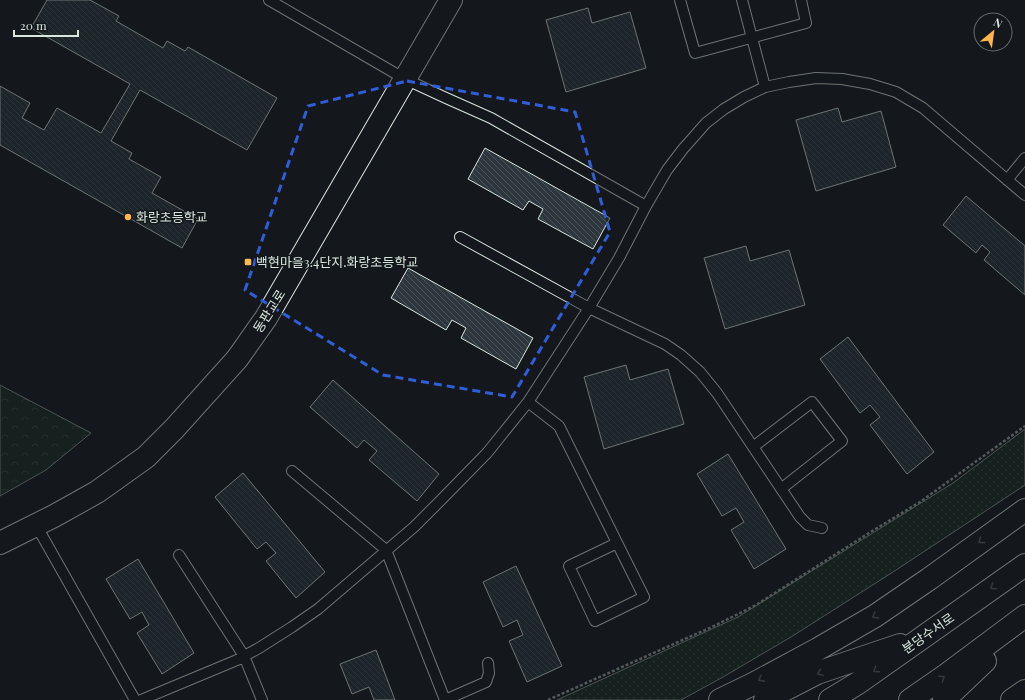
<svg xmlns="http://www.w3.org/2000/svg" width="1025" height="700" viewBox="0 0 1025 700" font-family="'Playfair Display','Noto Sans KR',serif">
<defs>
<pattern id="grass-dots" width="8" height="8" patternUnits="userSpaceOnUse"><rect width="8" height="8" fill="#1a2d24"/><path d="M2 2h.1M6 6h.1" fill="none" stroke="#3b4b43" stroke-width="1.8" stroke-linecap="round"/></pattern>
<pattern id="park-crowns" width="20" height="18" patternUnits="userSpaceOnUse"><rect width="20" height="18" fill="#1a2d24"/><path d="M2 6a3 3 0 1 1 6 0M12 15a3 3 0 1 1 6 0" fill="none" stroke="#3b4b43"/></pattern>
<pattern id="building-back-hatch" width="6" height="6" patternUnits="userSpaceOnUse"><rect width="6" height="6" fill="#2c363c"/><path d="M-1 5l2 2M0 0l6 6M5-1l2 2" fill="none" stroke="#4a5358"/></pattern>
</defs>
<rect width="100%" height="100%" fill="#14181c"/>
<!-- grass -->
<path fill="url(#grass-dots)" stroke="#939e99" d="M1025 429V485L893 572 791 637 723 677 681 700H557L738 617 953 483Z"/>
<!-- park -->
<path fill="url(#park-crowns)" stroke="#939e99" d="M0 385 91 433 46 470 0 496Z"/>
<!-- building -->
<path fill="url(#building-back-hatch)" stroke="#d8e6dc" d="M47 0H90L119 16 116 21 163 48 167 41 185 51 188 47 277 98 247 150 140 90 111 141 132 153 129 159 161 177 152 193 198 219 182 248 0 145V86L30 103 22 118 44 130 57 108 101 133 130 84 31 28Z
M588 8 592 23 630 12 646 68 566 92 546 20Z
M838 108 842 122 881 111 896 167 816 191 796 120Z
M485 148 610 218 593 249 538 219 543 209 529 201 523 210 468 179Z
M966 196 1025 246V295L984 260 990 252 982 245 976 253 943 225Z
M746 246 750 261 789 250 805 305 725 329 704 258Z
M408 268 533 338 516 369 461 338 466 328 452 320 446 330 391 298Z
M848 337 934 452 907 474 870 425 880 417 870 405 860 413 820 359Z
M626 365 630 380 668 369 684 424 604 449 584 377Z
M333 380 439 474 417 501 369 460 377 451 364 440 357 448 310 407Z
M728 454 786 549 754 569 731 530 744 522 736 508 722 516 697 474Z
M243 473 325 572 296 598 266 561 276 553 266 542 257 549 215 497Z
M138 559 194 653 162 674 137 633 149 625 142 612 130 619 106 579Z
M516 566 562 666 527 682 509 641 523 635 517 620 503 627 483 582Z
M376 650 395 700H374L369 687 352 694 340 664Z"/>
<g fill="none" stroke-linecap="round" stroke-linejoin="round">
<!-- service casing -->
<g stroke="#d8e6dc" stroke-width="12">
<path id="service" d="M269 0 405 79 446 98 491 118 646 206
M680 0 695 53 806 23 801 0
M742 0 765 87
M1007 180 1025 158
M460 237 589 308 665 344 681 355 700 372 717 393 800 517 808 525 822 528
M528 402 559 426 644 597 595 621 569 566 617 543
M753 447 812 402 842 441 781 489
M292 471 386 550 445 700 486 682 489 673 488 663
M36 525 135 700
M179 555 244 656 262 700
M141 700 237 660 259 648 292 627 318 609 414 527 441 500 487 453 528 402 589 308 619 258 646 206 667 170 683 149 706 123 724 109 744 97 765 87 789 82 816 78 842 79 870 84 896 92 923 108 1025 195"/>
</g>
<!-- secondary casing -->
<g stroke="#d8e6dc" stroke-width="24">
<path id="secondary" d="M0 543 54 516 97 492 146 457 174 429 237 359 266 318 451 0"/>
</g>
<!-- trunk casing -->
<g stroke="#d8e6dc" stroke-width="24">
<path id="trunk" d="M720 700 753 684 818 649 875 616 929 579 1025 510
M765 700 817 673 900 645
M830 700 858 683 1025 565
M910 700 946 675 1025 616
M944 700 985 661
M1012 700 1025 691"/>
</g>
<!-- path -->
<path stroke="#9da8a2" stroke-width="2.5" stroke-dasharray="3 2" stroke-linecap="butt" d="M548 700 714 626 756 605 869 533 920 502 1025 426"/>
<!-- service -->
<use href="#service" stroke="#14181c" stroke-width="10"/>
<!-- secondary -->
<use href="#secondary" stroke="#14181c" stroke-width="22"/>
<!-- trunk -->
<use href="#trunk" stroke="#14181c" stroke-width="22"/>
</g>
<!-- one-way arrows -->
<defs><path id="oneway-chevron" d="M-2-3.5L2.5 0L-2 3.5" fill="none" stroke-width="1.6" stroke-linecap="round" stroke-linejoin="round"/></defs>
<g stroke="#59605f">
<use href="#oneway-chevron" transform="translate(981 541) rotate(144)"/>
<use href="#oneway-chevron" transform="translate(993 587) rotate(145)"/>
<use href="#oneway-chevron" transform="translate(875 616) rotate(148)"/>
<use href="#oneway-chevron" transform="translate(876 670) rotate(145)"/>
<use href="#oneway-chevron" transform="translate(820 673) rotate(159)"/>
<use href="#oneway-chevron" transform="translate(942 678) rotate(-35)"/>
<use href="#oneway-chevron" transform="translate(761 679) rotate(152)"/>
</g>
<!-- marked area -->
<path d="M0 0H1025V700H0ZM407 81 575 112 610 232 512 397 383 375 245 290 308 106Z" fill="#14181c" fill-opacity=".55" fill-rule="evenodd"/>
<path fill="none" stroke="#305dd8" stroke-width="3" stroke-dasharray="8 5" stroke-linejoin="round" d="M407 81 575 112 610 232 512 397 383 375 245 290 308 106Z"/>
<!-- markers -->
<g fill="#ffb74d" stroke="#14181c" stroke-width="1.5">
<circle cx="128" cy="217" r="4"/>
<rect x="244" y="258" width="8" height="8" rx="2"/>
</g>
<g text-anchor="middle" stroke-width="3" stroke-linejoin="round" paint-order="stroke">
<!-- poi labels -->
<g font-size="13" fill="#d8e6dc" stroke="#14181c" text-anchor="start">
<text x="136" y="222">화랑초등학교</text>
<text x="256" y="267">백현마을3.4단지.화랑초등학교</text>
</g>
<!-- street labels -->
<g font-size="13" fill="#d8e6dc" stroke="#14181c">
<text transform="translate(269 311) rotate(-58)" y="5">동판교로</text>
<text transform="translate(928 633) rotate(-35)" y="5">분당수서로</text>
</g>
</g>
<!-- north arrow -->
<g transform="translate(993 32) rotate(29)"><circle r="19" fill="#14181c" stroke="#626a69"/>
<path d="M0-3L7 15L0 10L-7 15Z" fill="#ffb74d"/>
<text y="-6" font-size="11" font-weight="bold" text-anchor="middle" fill="#d8e6dc">N</text>
</g>
<!-- scale -->
<path d="M14 30v6h64v-6" fill="none" stroke="#d8e6dc" stroke-width="2"/>
<text x="20" y="30" font-size="12" fill="#d8e6dc" stroke="#14181c" stroke-width="3" paint-order="stroke">20 m</text>
</svg>
